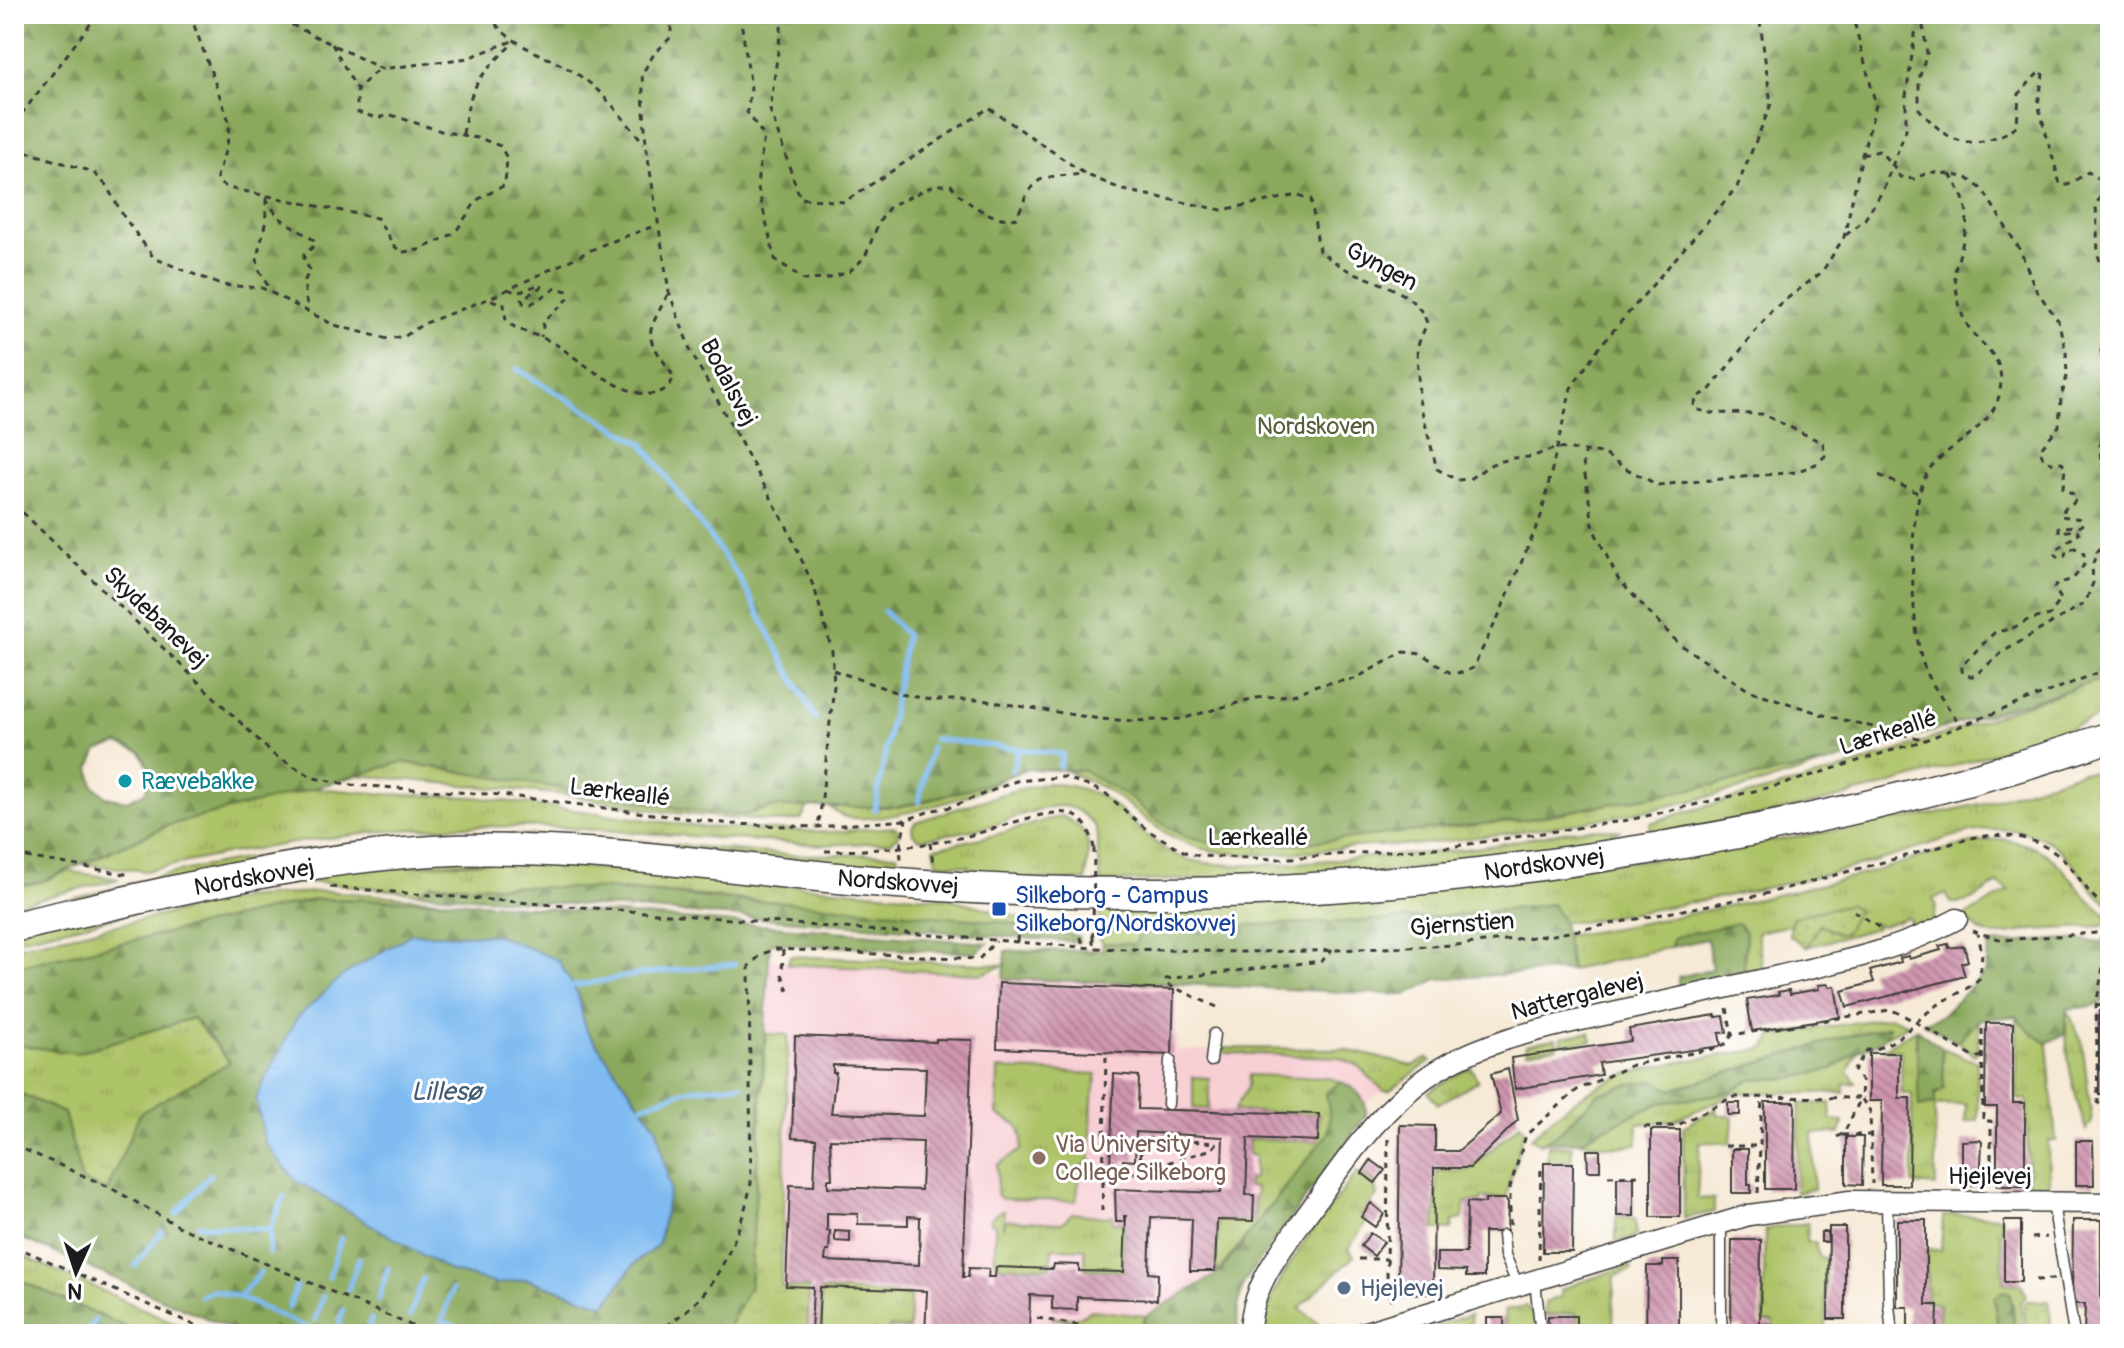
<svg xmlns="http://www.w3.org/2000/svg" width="2124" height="1348" viewBox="0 0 2124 1348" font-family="Pangolin,sans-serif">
<defs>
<pattern id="grass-tufts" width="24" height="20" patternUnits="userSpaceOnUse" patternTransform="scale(2)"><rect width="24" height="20" fill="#adc367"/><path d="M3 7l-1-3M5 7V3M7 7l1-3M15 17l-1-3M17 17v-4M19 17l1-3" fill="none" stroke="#94a759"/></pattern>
<pattern id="forest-firs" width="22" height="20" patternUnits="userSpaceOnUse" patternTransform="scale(2)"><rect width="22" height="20" fill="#8aa95c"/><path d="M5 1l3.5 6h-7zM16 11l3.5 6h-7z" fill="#70894b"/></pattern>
<pattern id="park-dots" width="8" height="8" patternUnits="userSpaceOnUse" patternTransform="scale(2)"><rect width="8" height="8" fill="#adc367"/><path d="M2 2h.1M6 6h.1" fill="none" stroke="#94a759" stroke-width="1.8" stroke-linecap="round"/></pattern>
<pattern id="building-back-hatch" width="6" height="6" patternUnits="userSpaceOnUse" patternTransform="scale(2)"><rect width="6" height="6" fill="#cf95af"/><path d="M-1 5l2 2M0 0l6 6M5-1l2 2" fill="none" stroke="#a7798e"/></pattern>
</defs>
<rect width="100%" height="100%" fill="#fff"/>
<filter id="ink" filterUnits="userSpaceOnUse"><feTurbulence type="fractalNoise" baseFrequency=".0125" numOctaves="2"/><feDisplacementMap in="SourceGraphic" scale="16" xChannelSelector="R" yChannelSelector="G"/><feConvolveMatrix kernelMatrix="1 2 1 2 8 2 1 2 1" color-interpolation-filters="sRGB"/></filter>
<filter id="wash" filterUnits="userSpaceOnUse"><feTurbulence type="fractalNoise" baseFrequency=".006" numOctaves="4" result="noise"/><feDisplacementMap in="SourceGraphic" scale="32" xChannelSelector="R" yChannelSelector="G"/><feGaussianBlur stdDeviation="1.8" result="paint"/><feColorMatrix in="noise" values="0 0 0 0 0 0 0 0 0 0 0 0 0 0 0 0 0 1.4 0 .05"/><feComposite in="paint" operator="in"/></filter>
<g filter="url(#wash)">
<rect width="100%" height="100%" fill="#f6e9d5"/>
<!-- built -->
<path fill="#f7cfd4" d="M768 959 1023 976 1175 969 1177 1050 1337 1052 1394 1082 1362 1107 1241 1281 1232 1334H725Z"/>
<!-- grass -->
<path fill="url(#grass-tufts)" stroke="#647042" stroke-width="2" d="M2110 677V713C1966 766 1809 814 1656 833L1650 829 1651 823C1708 803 1768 792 1827 774 1923 745 2014 706 2110 677Z
M402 762 709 813 744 815 774 807H808L801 819 785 822 725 818 667 812 568 795 357 775Z
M1826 764C1696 807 1559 828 1423 844 1401 846 1378 845 1356 847 1308 851 1247 861 1200 848 1164 838 1142 815 1113 794 1099 784 1080 778 1065 770L1086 771 1131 799 1158 821 1523 820Z
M2081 772H2094L2110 785V905C2078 882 2073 847 2031 834 1982 818 1931 846 1884 859 1844 870 1802 881 1760 889 1701 902 1641 911 1581 922H1563L1551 904C1415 924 1278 923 1140 929L1136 944 1102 943 1099 939 1100 904 1671 858 1944 812 1988 802Z
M1004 778C975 798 881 824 846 817 839 815 835 811 830 807H899L925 802Z
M1047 783C1067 785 1088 788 1105 799 1150 831 1154 860 1217 864 1259 867 1302 862 1344 859 1392 855 1441 853 1489 846 1528 840 1581 823 1620 831L1599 846 1366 875 1101 882 1096 828C1087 816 1076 806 1060 806 1038 807 1015 818 994 825 970 831 944 835 920 839L913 834 912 828 915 822 1012 791Z
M314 788 386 794 474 797 702 827 829 832 895 827 899 831 897 837 891 842 822 845 553 827 465 826 387 831 306 841 230 853 145 871 83 864 169 825Z
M1061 816C1097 832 1087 846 1086 881L996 877 971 870 969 866 937 863 934 848 995 835Z
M503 834 604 838 790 855 897 854 898 861 925 868 890 872 668 848 375 868 511 861 951 899 1012 915 1045 928 1001 922 659 892 432 884 418 893 317 882 295 883 175 904 14 940V910C66 904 118 885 169 874 279 849 391 836 503 834Z
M2003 839C2054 849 2056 862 2087 898 2094 906 2105 910 2108 920L2103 926 2034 930 1995 936 1979 931 1965 916 2009 891 1998 883C1981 894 1972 904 1951 903L1946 893 1933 899 1936 908 1932 924 1913 929 1908 917 1882 926 1873 923 1877 928 1807 947 1820 924 1837 934 1857 911 1757 932 1763 970H1744L1746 933 1674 937 1671 947 1571 970 1565 936C1665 921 1763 899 1860 875 1908 863 1954 842 2003 839Z
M67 871 119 879 14 905V887L41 882Z
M325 891 454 901 317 899 14 967V947L243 898Z
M790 956 1005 965 981 974 788 964Z
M2067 1009 2082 1041 2092 1122 2086 1130C2073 1090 2063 1051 2067 1009Z
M2017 1016 2031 1033 2047 1043 2056 1141H2048L2049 1187 2028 1185 2027 1100 2017 1099Z
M1891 1017 1910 1024 1887 1035 1888 1027 1844 1037 1670 1090 1654 1081 1582 1108 1560 1132 1540 1144 1531 1138C1557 1112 1590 1087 1624 1075 1664 1061 1722 1057 1765 1048L1774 1035Z
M193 1018 230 1063 140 1113 107 1192 82 1182 64 1113 14 1091V1053L17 1045 76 1053Z
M1979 1020 1978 1052 1974 1055 1958 1042Z
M1916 1029 1919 1106 1944 1088 1942 1048 1977 1062 1978 1120 1965 1122 1966 1104 1935 1105 1936 1186 1913 1184 1912 1094H1902L1901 1051 1883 1049Z
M1590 1032 1592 1041 1562 1044 1561 1037Z
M766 1034 788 1035 781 1284 783 1287 809 1288 808 1332 753 1331 752 1334H725L750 1286Z
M1556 1038 1557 1047 1527 1052 1526 1045Z
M1222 1048 1343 1049 1413 1066 1428 1058 1431 1061 1389 1091H1384L1357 1065 1337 1057 1226 1053Z
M1858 1051 1848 1071 1856 1083 1844 1084V1093H1735L1673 1121 1638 1124 1637 1144 1617 1147 1581 1142 1596 1132 1660 1103 1728 1093 1749 1080 1793 1078 1832 1069Z
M1471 1067 1478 1081 1438 1104 1428 1092Z
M998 1069 1097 1074 1092 1100 1090 1161 1081 1167 1076 1201 1002 1199 997 1195V1165L1021 1150 1022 1138 1018 1125 997 1115Z
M1249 1075 1329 1078 1341 1082 1326 1093 1330 1115 1328 1133 1216 1274 1218 1221H1254L1256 1188 1248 1187V1179L1254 1178 1255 1156 1249 1155V1139L1318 1141 1319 1114 1234 1111 1248 1086Z
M1193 1077 1209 1078V1109L1193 1108Z
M1830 1103 1831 1120 1844 1121 1840 1133H1813L1814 1189 1796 1193 1800 1104Z
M1716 1108 1717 1114 1733 1118 1731 1143 1700 1142 1697 1198 1714 1199V1212L1684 1218 1683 1127Z
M1520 1124 1524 1129 1506 1197 1482 1198V1201L1465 1202 1463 1219 1453 1221 1452 1230 1435 1229 1437 1170 1468 1171Z
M1357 1172 1375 1183 1377 1196 1361 1216 1367 1221 1349 1248 1354 1256 1299 1308 1323 1327 1336 1323V1329L1322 1334H1267C1257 1291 1332 1206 1357 1172Z
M1001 1211H1004L1003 1228 1006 1220 1062 1223 1072 1213 1105 1217 1112 1215 1113 1222 1124 1223 1123 1271 1085 1269V1249L1052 1248 1051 1267 1001 1266 995 1261V1224L990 1223 991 1218Z
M1957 1215 2001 1217 2003 1283 2022 1284 2026 1297 2020 1302 2022 1334H2015L2013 1304 1995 1298 1998 1334H1939V1304L1927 1302V1249L1941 1250 1943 1216Z
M1616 1217 1635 1219 1637 1236 1616 1243Z
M1808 1223 1807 1242H1815L1819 1257 1826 1258 1825 1331 1827 1334H1774V1322H1763L1765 1229Z
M14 1252 200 1334H142L14 1278Z
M1630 1265 1632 1270 1614 1277 1613 1334H1578L1576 1313 1545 1315V1303L1562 1296 1561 1289Z
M821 1290 910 1295 909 1330 890 1327 889 1334 820 1333Z
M1526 1306 1535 1319V1334H1506L1505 1310Z
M1092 1310 1146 1316 1139 1331 1051 1318 1079 1317Z
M1470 1315 1471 1323 1454 1329V1334H1410Z"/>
<!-- forest -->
<path fill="url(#forest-firs)" stroke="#53623c" stroke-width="2" fill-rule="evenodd" d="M14 14H2110V677L1826 764 1523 820 1284 845 1216 844 1183 835 1158 821 1131 799 1085 771 1029 769 974 788 899 807H774L744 815 709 813 402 762 297 793 169 825 41 882 14 887ZM119 744 141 752 152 775 145 792 127 801 106 797 93 785 90 767 98 750Z
M432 884 611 889 739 901H773L1001 922 1079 936V942L418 893Z
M318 899 454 901 988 943 975 953 770 943 750 1286 725 1334H243L14 1235V1091L64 1113 82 1181 107 1191 140 1113 230 1062 193 1018 76 1053 17 1045 14 1053V967ZM578 994 585 1028 657 1128 658 1245 634 1264 605 1305 526 1279Z
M1552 904 1563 922 1571 970 1437 979 1405 995 1181 984 1004 979 1006 951 1102 950V943L1136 944 1140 929C1277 923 1415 924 1552 904Z
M1738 923 1746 933 1744 970 1678 988V977L1712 969 1707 939 1671 947 1674 937Z
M2110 936V999L2093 1006 2067 1009 2064 1034 2047 1043 2031 1033 2016 1016 1979 1020 1958 1042 1923 1023 1941 1016 1985 973 1990 944 2069 939 2101 942Z
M1889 1026 1887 1035 1874 1045 1858 1051 1832 1069 1793 1078 1749 1080 1728 1093 1660 1103 1596 1132 1581 1142H1544L1560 1132 1598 1094 1634 1083 1654 1081 1671 1090 1844 1037Z
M1916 1029 1942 1048 1944 1088 1935 1094V1104L1919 1107Z
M1341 1082C1355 1088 1368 1099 1366 1115L1244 1282 1238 1307 1237 1334H1148L1139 1331 1146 1316 1219 1273 1328 1133 1330 1115 1326 1093Z
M14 1278 142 1334H14Z
M2003 1291 2010 1293 2015 1334H1998L1995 1298Z"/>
<!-- park -->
<path fill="url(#park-dots)" stroke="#647042" stroke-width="2" d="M1850 904 1857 911 1845 933 1838 934 1820 924 1807 947 1789 935 1793 917Z
M1548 1145 1572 1146 1571 1161H1547Z
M2027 1301H2048L2050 1305 2051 1334H2025L2024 1305Z"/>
<!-- water -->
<path fill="#7fbbf1" stroke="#4e6c86" stroke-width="2" d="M411 934 497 935 558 960 578 994 585 1028 657 1128 670 1189 658 1245 634 1264 605 1305 527 1279 497 1284 450 1271 295 1180 265 1143 256 1098 296 1019 342 976Z"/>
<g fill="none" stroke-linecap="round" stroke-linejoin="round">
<!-- stream -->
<path stroke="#7fbbf1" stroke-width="5" d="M517 369 643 444 740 579 815 718
M934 739 1063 754 1059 767
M1012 771 1018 750
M919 802 931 747
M875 810 906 635 884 611
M574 986 642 974 735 964
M642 1106 690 1089 741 1085
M176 1213 211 1174
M198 1225 270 1230
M269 1254 270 1230 284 1196
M135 1266 162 1231
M329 1277 341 1238
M348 1290 359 1258
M200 1297 212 1290 239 1297 321 1334
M239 1297 260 1273
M378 1301 388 1268
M289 1308 296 1286
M410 1316 423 1279
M315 1320 323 1296
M443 1321 473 1334
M89 1331 105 1334
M439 1331 452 1290
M337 1332 343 1310
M87 1334 95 1320
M366 1334 371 1319"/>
</g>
<g id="blocks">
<!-- building -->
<path fill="url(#building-back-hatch)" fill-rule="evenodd" d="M1948 944 1949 948 1964 946 1968 961 1961 963 1965 976 1847 1007 1842 991 1874 982 1870 971 1901 962 1900 958 1908 956 1909 959 1941 950 1939 946Z
M999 983 1174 990 1172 1055 997 1048Z
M1828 984 1829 987 1835 986 1840 1017 1752 1031 1747 1000 1779 995 1778 992 1789 990 1790 994 1819 989 1818 985Z
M2099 1011H2110V1094H2099Z
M1716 1015V1017L1724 1016 1727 1032 1719 1033 1721 1046 1599 1063 1601 1075 1515 1089 1511 1058 1631 1041 1629 1029Z
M1986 1023H2013V1103H2025V1186H1997V1107H1985Z
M795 1036 936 1042V1039L972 1040 963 1277H968L969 1268 989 1269 988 1277H995L996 1267 1053 1269 1054 1264 1079 1265V1271L1124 1272 1126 1216H1124V1222H1116L1115 1189 1221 1193 1223 1137 1136 1132 1135 1161 1123 1160V1167L1110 1166 1114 1074 1139 1076 1138 1109 1319 1114 1318 1141 1248 1138 1246 1195H1254L1253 1221 1217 1220 1215 1271H1190L1192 1219 1151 1217 1149 1273 1158 1274 1157 1300 1077 1297V1310L1052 1309V1296L1030 1295 1029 1334H925L927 1291 820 1287 818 1334H811L813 1287 786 1286 790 1185 814 1186 816 1139 792 1138ZM833 1065 926 1068 924 1116 831 1113 836 1073H833ZM830 1139 923 1142 921 1190 828 1187V1179H832ZM827 1213 858 1214V1224L908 1225V1216L920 1217 919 1265 825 1261 826 1251H829L830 1231H827Z
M1869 1053H1899V1098H1910L1909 1185H1881L1882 1101H1869Z
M1508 1069 1518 1120 1470 1168H1434L1433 1294 1398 1293 1400 1125 1435 1126V1151H1458L1501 1114 1491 1074Z
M1765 1102H1795L1794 1189H1765Z
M1728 1103H1740V1115H1728Z
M1651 1130H1680V1217H1651Z
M1846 1137H1863L1862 1185 1846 1184Z
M1980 1140 1982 1142 1980 1185H1962V1141Z
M2076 1141H2093L2094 1185H2076Z
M1732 1149H1748V1185H1751V1193H1732Z
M1587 1150H1600V1171H1588Z
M1371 1160 1385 1170 1375 1183 1362 1173Z
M1544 1163H1573L1572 1252H1543Z
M1617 1177H1634V1216H1617Z
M1485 1199H1506L1508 1203 1507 1232H1484V1277H1466V1271L1437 1270V1253H1466L1467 1202 1485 1203Z
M1371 1203 1384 1214 1375 1227 1361 1217Z
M1897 1220H1926V1305H1938L1937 1334H1908V1307H1897Z
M2073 1220H2101V1300H2110V1334H2084L2085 1304H2072Z
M2004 1221H2021V1282H2004Z
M1829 1227H1845V1319H1828Z
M835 1231 850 1232V1242L835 1241Z
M1821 1232H1827L1828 1242H1821Z
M1370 1233 1384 1242 1374 1256 1361 1246Z
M1732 1240H1761L1760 1324H1772V1334H1743V1327H1731Z
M1663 1261H1679V1334H1646L1647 1266H1663Z
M1548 1316H1576V1334H1548Z
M1487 1318H1504V1334H1487Z"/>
</g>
</g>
<g filter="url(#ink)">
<use href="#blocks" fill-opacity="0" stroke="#3d3b38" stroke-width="2"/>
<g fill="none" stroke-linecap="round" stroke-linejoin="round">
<!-- lane casing -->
<g stroke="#3d3b38" stroke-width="13">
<path id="lane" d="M1211 1061 1214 1034
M1168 1104 1170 1060
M1887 1202 1889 1305 1892 1334
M2053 1203 2074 1334
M1721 1224V1318L1723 1334
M1503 1235 1505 1255 1518 1286
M1535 1281 1541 1334"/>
</g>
<!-- street casing -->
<g stroke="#3d3b38" stroke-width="23">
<path id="street" d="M1250 1334C1250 1284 1286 1244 1313 1206 1343 1163 1374 1119 1415 1086 1463 1046 1535 1030 1595 1017 1656 1003 1717 990 1778 976 1840 962 1901 950 1957 919
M1359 1334 1749 1215 1850 1201 2110 1203"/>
</g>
<!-- secondary casing -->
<g stroke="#3d3b38" stroke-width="33">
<path id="secondary" d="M14 927C151 896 293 859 433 851 565 844 696 864 827 877 933 887 1039 893 1146 893 1317 894 1486 876 1655 848 1809 822 1962 788 2110 737"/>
</g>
<!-- path -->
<path stroke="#3d3b38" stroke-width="3" stroke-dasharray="6 6" stroke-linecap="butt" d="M190 14 230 124 227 145 217 177 220 184 228 188 377 218 394 246 402 252 419 250 455 233 477 200 505 185 507 158 500 146 482 139 441 131 391 115 377 118 357 112V90L374 73 382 69
M270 14 382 69 468 58 515 40
M489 14C507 47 550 55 580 76 605 93 624 120 644 143
M671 14V37L654 54 642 74 646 145 669 292 691 352 787 527 815 590 832 651 834 685 820 816 817 827
M740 14 751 88 747 112 764 136 757 184 775 259 804 280 826 279 849 272 865 257 879 222 890 206 935 185H951C964 203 995 223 1017 218 1034 171 1040 178 1085 174
M783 14 770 110 800 198 844 202 989 108 1085 174 1123 190 1222 210 1298 195 1311 199 1319 251C1328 257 1337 264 1346 269 1375 283 1416 290 1427 323L1417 347 1419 400 1437 469 1457 480 1469 479 1492 464 1513 458 1531 457 1556 448 1603 453 1625 468 1658 485 1796 472 1816 464 1825 456 1823 443 1762 414 1709 413 1695 409 1694 404 1698 396 1708 392 1772 310 1822 272 1844 237 1862 155 1876 105 1852 14
M1928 14 1923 26 1927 53 1919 79V109C1939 131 1958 150 1989 139 2000 136 2009 133 2017 125L2019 94 2040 71 2043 75 2038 104 2060 184 2068 185 2088 172 2103 181 2102 193 2096 205 2098 255 2105 277 2107 332 2101 350 2105 374 2110 383
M332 44 357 90
M14 124 98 14
M463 134C470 84 478 78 513 43
M14 148 93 172 106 185 124 217 154 258 221 285 262 288 334 325 388 339 405 336 423 324 488 299 602 245 657 225
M1862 155 1879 151 1893 165 1900 177 1913 179 1930 172 1950 174 1967 178 1983 190 2020 250 2036 290 2058 320 2066 352 2067 376 2061 398 2059 426 2040 449 2043 458 2052 463 2062 462 2065 467 2063 488 2073 494 2076 499 2072 505 2064 509 2061 516 2081 519 2083 522 2081 526 2059 527V532L2077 530 2079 533 2055 551V555L2058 558 2065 556 2066 551 2075 548 2084 554V565L2073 579 2057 584 2054 588 2061 599 2050 615 2028 620 2011 629 1995 632 1966 661 1962 667V671L1967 676H1974L2003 652 2085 603 2093 583 2092 566 2097 552 2110 538
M1950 174C1971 208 1970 216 1960 253 1958 261 1954 269 1955 277 1956 289 1959 308 1964 319 1978 349 2006 350 2000 391 1995 426 1953 442 1932 466 1905 496 1911 619 1921 657 1928 682 1946 705 1961 725
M266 198 278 217 314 240 315 245 304 255V260L310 270 305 280V297L309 310
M266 199C266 207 266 216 265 224 259 257 249 259 271 290
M1846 235 1865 219 1882 192 1906 130V96L1918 14
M508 289 517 293 540 284 541 287 522 299 523 303 531 304 556 288 567 291 568 299 544 321 541 337
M491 300 504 304 506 321C521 334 540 334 557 345 581 361 654 424 674 377 644 331 643 342 669 292
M2110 406C2100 426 2094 461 2110 479
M1586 450 1583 463 1594 530 1618 579 1678 643 1748 690 1824 715 1922 739
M1879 475 1918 493
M14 504 274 755 314 778 352 785 502 795 732 824 817 827 906 820 933 810 951 807 1016 781 1064 777 1104 792 1147 830 1185 852 1199 856 1275 859 1449 847 1629 820 1784 784 1925 740 2110 668
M833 670 901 694 931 700H981L1100 719 1134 721 1181 719 1255 698 1293 695 1317 685 1354 679 1404 652 1422 654 1449 672 1462 673 1473 668 1499 615 1541 516 1571 388 1600 346 1737 187 1771 104 1759 14
M930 843 933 863
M825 851C870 851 915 847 959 838 986 833 1044 809 1067 813 1084 816 1092 833 1094 849
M14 855 131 875
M901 859 900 847 906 820
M330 887 1093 948 1239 952 1312 951 1456 945 1553 935 1761 895 1976 837C2013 832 2047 839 2072 869 2084 884 2092 900 2110 909
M1854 911 1883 930
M1053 916C1070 922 1081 928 1083 947
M1972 931 2003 940 2096 933 2108 939 2096 1006 2098 1102 2107 1118 2108 1185
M2103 936 2110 922
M1093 938V948
M1017 942 1019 914
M783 950 782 974 789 994
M2096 1006 2110 1005
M1217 1007 1166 984V979L1322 961 1332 950
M1727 1008 1732 1035
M1982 1029 1983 1121H1991V1185
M1644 1127 1676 1126 1733 1097 1861 1098 1862 1081 1854 1070 1867 1050C1895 1049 1915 1020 1936 1006 1951 996 1967 991 1980 978L1982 953 1978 934
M1842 1135H1871
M1837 1137 1844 1133 1861 1098 1870 1111 1872 1184
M1388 1139 1387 1285 1393 1306
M14 1145 109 1187 182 1228 431 1334
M1725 1146H1760
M1608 1176 1643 1175
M1103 1183 1106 1057
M1758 1193 1762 1097
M1102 1211 1103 1183 1212 1149 1217 1143 1141 1138 1140 1172
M1510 1225V1187L1526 1135 1577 1090 1632 1065 1717 1048 1727 1043 1732 1035 1890 1010C1901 1011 1959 1049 1975 1058L1982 1056
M2032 1238 2047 1237
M2110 1238 2107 1290 2110 1293
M14 1246 215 1334
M1359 1259H1387
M1539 1260 1541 1164
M2036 1280 2054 1279
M1037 1318 1127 1334
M657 1334C670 1323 684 1313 696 1302 724 1274 744 1221 751 1183L749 966 762 954 776 949 979 959 996 941"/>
<!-- lane -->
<use href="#lane" stroke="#fff" stroke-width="10"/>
<!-- street -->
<use href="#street" stroke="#fff" stroke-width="20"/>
<!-- secondary -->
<use href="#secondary" stroke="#fff" stroke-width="30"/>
<!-- path-bridge -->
<path stroke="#3d3b38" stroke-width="3" stroke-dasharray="6 6" stroke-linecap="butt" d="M1093 938 1094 849"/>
</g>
</g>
<!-- markers -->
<circle fill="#0f9aa8" stroke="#fff" stroke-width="3" cx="125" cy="781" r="8"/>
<rect fill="#1a4fb4" stroke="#fff" stroke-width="3" x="991" y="901" width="16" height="16" rx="4"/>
<circle fill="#8d6e63" stroke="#fff" stroke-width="3" cx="1039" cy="1158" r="8"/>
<circle fill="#5c6f8a" stroke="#fff" stroke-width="3" cx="1344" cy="1288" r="8"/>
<g text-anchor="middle" stroke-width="6" stroke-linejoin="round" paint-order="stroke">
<!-- street labels -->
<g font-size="24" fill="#1c1c1c" stroke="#fff">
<text transform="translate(1382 266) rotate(28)" y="8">Gyngen</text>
<text transform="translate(729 382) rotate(62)" y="8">Bodalsvej</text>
<text transform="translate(156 617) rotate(44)" y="8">Skydebanevej</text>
<text transform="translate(1888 732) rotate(-18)" y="8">Lærkeallé</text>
<text transform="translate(620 792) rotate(7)" y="8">Lærkeallé</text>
<text x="1258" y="845">Lærkeallé</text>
<text transform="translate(1544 864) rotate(-8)" y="8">Nordskovvej</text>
<text transform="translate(254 877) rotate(-10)" y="8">Nordskovvej</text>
<text transform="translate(898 882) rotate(4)" y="8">Nordskovvej</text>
<text transform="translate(1462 924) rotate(-4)" y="8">Gjernstien</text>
<text transform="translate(1577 996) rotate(-14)" y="8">Nattergalevej</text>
<text x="1990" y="1184">Hjejlevej</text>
</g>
<!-- park labels -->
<g font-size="24" fill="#565f3a" stroke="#fff">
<text x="1316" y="434">Nordskoven</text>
</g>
<!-- culture labels -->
<g font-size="24" fill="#0d838f" stroke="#fff" text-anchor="start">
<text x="141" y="789">Rævebakke</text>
</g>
<!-- transit labels -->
<g font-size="24" fill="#164399" stroke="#fff" text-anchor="start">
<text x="1015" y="903">Silkeborg - Campus<tspan x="1015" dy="28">Silkeborg/Nordskovvej</tspan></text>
</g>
<!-- education labels -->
<g font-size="24" fill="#785e54" stroke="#fff" text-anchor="start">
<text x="1055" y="1152">Via University<tspan x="1055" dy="28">College Silkeborg</tspan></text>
</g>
<!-- service labels -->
<g font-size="24" fill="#4e5e75" stroke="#fff" text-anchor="start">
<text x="1360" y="1296">Hjejlevej</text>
</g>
<!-- water labels -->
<g font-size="26" font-style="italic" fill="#445c71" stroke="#fff">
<text x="446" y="1100">Lillesø</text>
</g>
</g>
<!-- margin -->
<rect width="2124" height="1348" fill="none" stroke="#fff" stroke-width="48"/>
<!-- north arrow -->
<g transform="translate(76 1272) rotate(183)" stroke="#ffffff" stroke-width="6" paint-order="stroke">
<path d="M0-6L14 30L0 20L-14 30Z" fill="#1c1c1c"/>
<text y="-12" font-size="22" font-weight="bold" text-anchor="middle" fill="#1c1c1c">N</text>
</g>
</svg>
